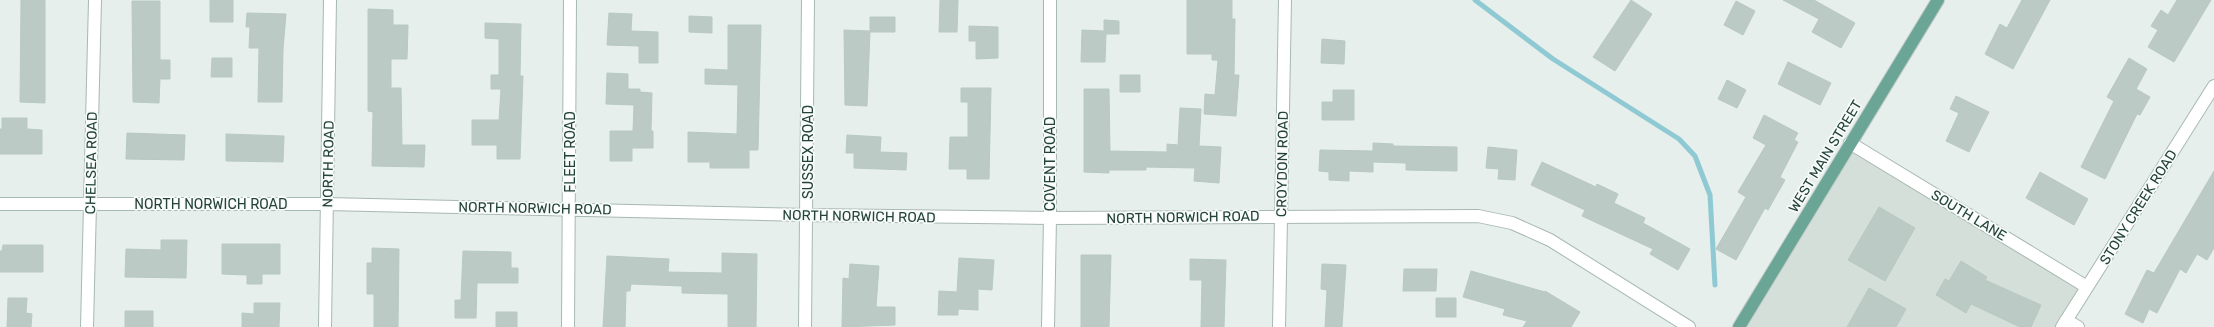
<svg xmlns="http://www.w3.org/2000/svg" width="2214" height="327" viewBox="0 0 2214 327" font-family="Rubik,sans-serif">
<rect width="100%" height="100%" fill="#e6efeb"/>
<!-- built -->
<path fill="#d4dfda" d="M1850 143 2087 287 2062 327H1739Z"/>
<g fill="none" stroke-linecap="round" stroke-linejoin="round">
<!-- stream -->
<path stroke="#8ec9d4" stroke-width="5" d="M1475 0 1553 59 1679 139 1695 156 1710 195 1715 285"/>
</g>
<!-- building -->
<path fill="#bbcac4" stroke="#b8c9c2" d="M21 0H45V103L20 102Z
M210 0H233V22H210Z
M940 0H958L957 32H939Z
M1187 0H1232V19H1235L1234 75H1239L1236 116 1204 114 1205 94 1215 95 1218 60H1212V54H1187Z
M1631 0 1652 14 1615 71 1593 57Z
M1783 0H1814L1855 23 1841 48 1812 32 1819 19Z
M2022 0H2050L2013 69 1985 54 2000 24 2007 28Z
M2177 0H2211L2174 62 2148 47 2158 30 2151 26 2161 10 2168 15Z
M132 1H160V60H170V79H160L159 103 133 102Z
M1736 1 1755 11 1743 35 1724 25Z
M368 9 393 10V25H408L407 59H391V88H401L402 145H425L424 167 372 166 373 112 368 111Z
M247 13 286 14 283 49 282 102H258L259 48H249L250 27H246Z
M609 13 632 14 631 31 658 32V63H639V46L607 45Z
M689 16 712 17V33L689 32Z
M870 17H895V32H870Z
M1104 20 1119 21V34H1106L1105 62H1081L1082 30 1104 31Z
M485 23 521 24 520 76H523L520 159H497V145H472V120H499L501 89H491V75H499V39L485 38Z
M728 25H761L758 150H749V168H710V162H688V132L737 134 738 85 705 84V69L728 70Z
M969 26 998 27V58L976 59V41H969Z
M844 30 870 31 867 106 845 105Z
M1322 39 1345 41 1344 64 1321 63Z
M212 58H232V77H211Z
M2129 58 2147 69 2136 89 2150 97 2140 115 2137 114 2105 179 2081 167 2114 101 2107 97Z
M1788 62 1831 83 1820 105 1778 84Z
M607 73 628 74V89H640V92L652 93 651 131H653V148H632V161H610V131H633L634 105 606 104Z
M1120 75H1140V92H1120Z
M1727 80 1746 90 1737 108 1718 99Z
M961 88H991L989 179H967V169H949L950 137H968V102H961Z
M1084 89H1109L1110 151 1167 152V144L1178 145 1180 108 1201 109 1199 146 1221 147 1219 183 1194 181 1195 168 1146 167V170H1109V173L1084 172Z
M1333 90H1354V120H1322V102H1333Z
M1956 96 1989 112 1969 152 1946 141 1959 113 1950 109Z
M1764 115 1798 133 1794 140 1798 142 1780 177 1785 180 1768 210 1765 208 1736 260 1716 249 1746 197 1738 192 1766 145 1753 138Z
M2 118H27V129L42 130V154H0V129H2Z
M127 133 185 135 184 160 126 159Z
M226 134 284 136 283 162 226 161Z
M847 135 881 137 880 152 907 153 906 170 854 168V153H846Z
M1373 143 1393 144V146L1457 147V171L1406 170V163L1373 162V172L1349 171V181L1329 180V172L1319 171 1320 150 1373 151Z
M1488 147 1517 150 1515 180 1498 179 1499 169 1486 168Z
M1542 162 1596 187 1597 184 1618 194 1614 203 1645 218 1643 223 1690 249 1678 270 1650 254 1653 249 1582 216 1585 210 1531 185Z
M2214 171V248L2207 260 2197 254 2186 273 2180 269 2157 313 2149 309 2143 323 2125 314 2147 270 2154 273Z
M2040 172 2088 199 2074 225 2026 198Z
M1879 207 1915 228 1885 281 1848 260Z
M161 240H187L186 278 125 277 126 249 161 250Z
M222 244H280V274H262V284H247V275L222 274Z
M3 245H43V272H0V251H2Z
M372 248 399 249 398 327H374V294H367V263H372Z
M463 251 511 252V268H518V283H477L476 318H455V300H461Z
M722 253 757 254 756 327H728V294L682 293V286L631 284 630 291H626L625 327H603L607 256 669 259 668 272 722 273Z
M1081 255H1111L1109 327H1081Z
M959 258 994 260 992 290 978 289V310L958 309V315H938L939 291 957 292Z
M1190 259 1226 260 1224 327H1201L1202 280H1190Z
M1961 261 1987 277 1985 280 2041 305 2031 327H2020L1971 304 1966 313 1936 295 1945 279 1949 281Z
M850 264 879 266 876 307H895V325L842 327 843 278 849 279Z
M1322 264 1346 265 1342 327H1325L1327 290 1321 289Z
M1404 269H1437L1436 291H1403Z
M1471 271 1545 292V291L1580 312 1571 327H1523L1527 321 1503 315 1505 309 1463 297Z
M1869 288 1906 309 1896 327H1847Z
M8 298H27L26 313 32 314 31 327H7Z
M1436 298H1456V317H1436Z
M254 303H280L279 327H242V313L254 314Z
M125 311H153V327H125Z
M496 312H517V327H496Z"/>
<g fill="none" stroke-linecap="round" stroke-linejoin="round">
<!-- minor casing -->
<g stroke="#a8b8b2" stroke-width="14">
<path id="minor" d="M1850 143 2087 287
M0 204H327L808 215 1050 218 1478 216 1512 223 1550 240 1689 327
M2066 320 2078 327
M87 327 95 0
M325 327 330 0
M568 327 570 0
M805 327 808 0
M1048 327 1050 218V0
M1279 327 1285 0
M2062 327 2214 86"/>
</g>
<!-- major casing -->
<g stroke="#c2cac8" stroke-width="14">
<path id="major" d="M1739 327 1938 0"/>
</g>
<!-- minor -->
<use href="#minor" stroke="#fff" stroke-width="12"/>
<!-- major -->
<use href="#major" stroke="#6aa596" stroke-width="12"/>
</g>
<g text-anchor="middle" stroke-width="3.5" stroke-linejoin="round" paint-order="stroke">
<!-- street labels -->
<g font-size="14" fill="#24423a" stroke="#f7fbf9">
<text transform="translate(570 152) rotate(-90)" y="5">FLEET ROAD</text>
<text transform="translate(808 152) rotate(-90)" y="5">SUSSEX ROAD</text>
<text transform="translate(1825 156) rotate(-59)" y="5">WEST MAIN STREET</text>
<text transform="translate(91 163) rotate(-89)" y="5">CHELSEA ROAD</text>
<text transform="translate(328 164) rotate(-89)" y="5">NORTH ROAD</text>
<text transform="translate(1050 164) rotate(-90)" y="5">COVENT ROAD</text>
<text transform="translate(1282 164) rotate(-89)" y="5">CROYDON ROAD</text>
<text x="211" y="209">NORTH NORWICH ROAD</text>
<text transform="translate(2138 207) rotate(-58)" y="5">STONY CREEK ROAD</text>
<text transform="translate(535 208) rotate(1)" y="5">NORTH NORWICH ROAD</text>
<text transform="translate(1969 215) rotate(31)" y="5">SOUTH LANE</text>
<text transform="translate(859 216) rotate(1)" y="5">NORTH NORWICH ROAD</text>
<text transform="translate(1183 217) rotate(-1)" y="5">NORTH NORWICH ROAD</text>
</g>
</g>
</svg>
